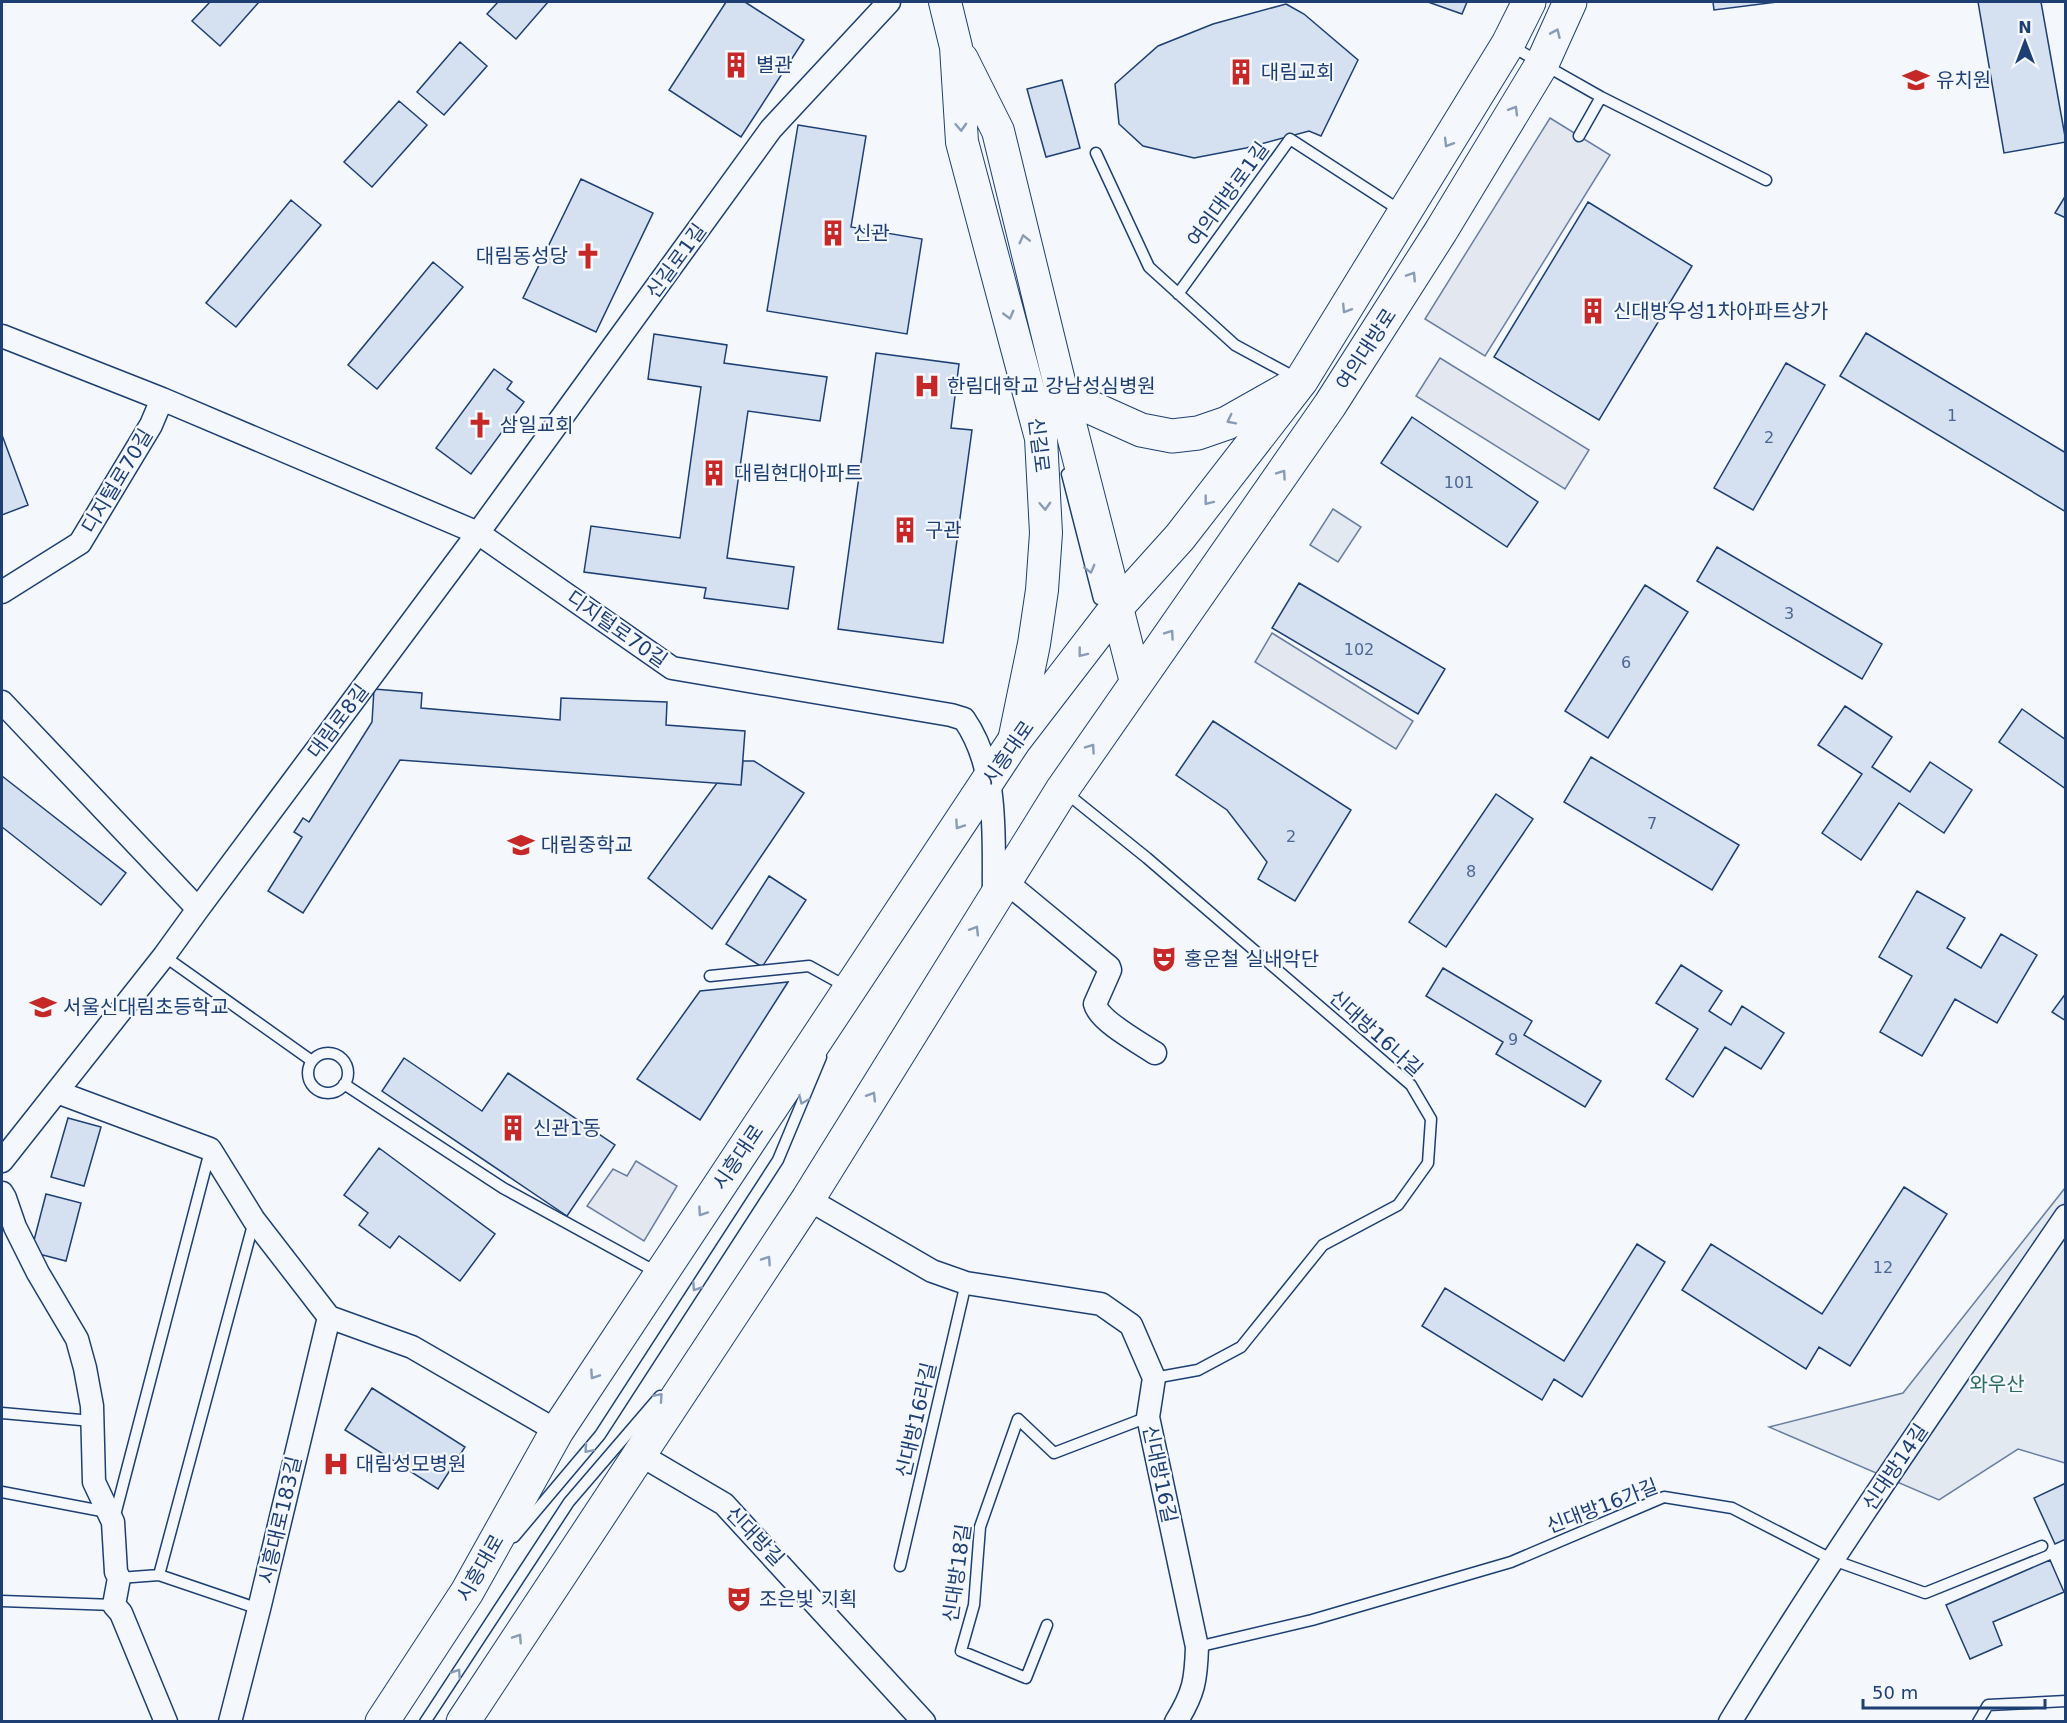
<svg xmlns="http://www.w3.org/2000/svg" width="2067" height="1723" viewBox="0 0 2067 1723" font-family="'DejaVu Sans','Noto Sans KR',sans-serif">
<rect width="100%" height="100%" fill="#f4f7fb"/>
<!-- green -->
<path fill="#e3e9f0" stroke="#687fa3" stroke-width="1.5" d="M1333 509 1361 527 1338 562 1310 545Z
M2065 1188V1463L2018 1449 1939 1500 1769 1427 1903 1393Z"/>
<!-- parking -->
<path fill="#e3e8f0" stroke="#687fa3" stroke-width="1.5" d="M1550 118 1610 155 1485 356 1425 319Z
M1440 358 1589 450 1565 489 1416 396Z
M1272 633 1413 721 1396 749 1255 662Z
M636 1161 677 1186 644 1241 587 1206 613 1169 627 1176Z"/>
<!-- building -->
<path fill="#d5e0f0" stroke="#1d3f73" stroke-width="1.5" d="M210 2H259L220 46 192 21Z
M498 2H548L516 39 487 14Z
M726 2H745L804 40 741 137 669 90Z
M1428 2H1467L1462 14Z
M1713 2H1777L1714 10Z
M1978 2H2041L2066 142 2004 153Z
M1286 4 1304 14 1358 60 1321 136 1309 131 1246 148 1194 158 1143 146 1119 124 1115 84 1158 46 1213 24Z
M460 42 487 66 444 115 417 92Z
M1062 80 1080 148 1046 157 1027 89Z
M399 101 427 125 372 187 344 162Z
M798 125 866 136 851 227 922 239 907 334 767 311Z
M581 179 653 213 596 332 523 298Z
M2066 195V218L2055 213Z
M291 200 321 225 236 327 206 303Z
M1588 202 1692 266 1599 420 1494 357Z
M433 262 463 287 377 389 348 365Z
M1866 333 2066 453V512L1840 376Z
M654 334 727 345 724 363 827 377 820 421 748 411 727 558 794 567 788 609 704 598 706 588 584 572 591 526 680 538 701 387 648 379Z
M876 353 959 364 951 428 972 430 943 643 838 629Z
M1786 363 1825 385 1753 510 1714 488Z
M494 369 512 382 507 389 524 402 471 474 436 448Z
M1412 417 1538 502 1507 547 1381 463Z
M2 435 28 505 2 515Z
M1717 547 1882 644 1862 679 1697 581Z
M1299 583 1445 669 1418 714 1272 628Z
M1645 585 1688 612 1608 738 1565 711Z
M374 689 422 693 421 708 560 720 561 698 667 702 666 725 745 731 741 785 400 760 303 913 268 891 302 837 294 832 303 818 309 822 372 722Z
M1845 706 1892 737 1872 767 1910 792 1930 762 1972 790 1944 833 1899 803 1861 860 1822 833 1862 774 1818 745Z
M2022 709 2066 740V789L1999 742Z
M1213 721 1351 810 1295 901 1258 879 1267 862 1227 810 1176 775Z
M1591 757 1739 845 1712 890 1564 802Z
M743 761H754L804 793 712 929 648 878 717 783 741 785Z
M2 776 126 873 101 905 2 827Z
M1496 794 1533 819 1446 947 1409 922Z
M769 876 806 900 762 967 726 944Z
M1917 891 1965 918 1947 948 1981 968 2001 934 2037 955 1997 1023 1955 999 1922 1056 1880 1032 1912 976 1879 957Z
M1681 965 1722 991 1709 1011 1731 1025 1742 1006 1784 1033 1761 1069 1725 1047 1693 1097 1666 1079 1698 1029 1656 1003Z
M1443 968 1532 1021 1524 1035 1601 1081 1585 1107 1496 1054 1503 1042 1426 996Z
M788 982 700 1120 637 1079 700 991Z
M2066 993V1021L2052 1012Z
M404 1058 482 1111 508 1073 615 1145 567 1216 382 1091Z
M68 1118 101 1127 84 1186 51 1177Z
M379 1148 495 1234 460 1281 399 1236 390 1248 359 1225 368 1213 344 1195Z
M1904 1187 1947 1214 1850 1366 1819 1347 1806 1369 1682 1290 1711 1244 1822 1314Z
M46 1194 81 1203 66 1261 31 1252Z
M1637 1244 1665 1262 1582 1397 1554 1379 1542 1400 1422 1326 1445 1288 1564 1361Z
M372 1388 465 1447 438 1489 345 1430Z
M2066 1483V1539L2055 1544 2034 1498Z
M2050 1560 2064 1592 1993 1622 2002 1645 1970 1659 1946 1605Z"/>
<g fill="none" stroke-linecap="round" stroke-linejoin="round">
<!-- lane casing -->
<g stroke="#1d3f73" stroke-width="13">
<path id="lane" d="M1511 46 1601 97 1766 180
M1579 136 1601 97
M1096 153 1149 267 1235 345 1296 378
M1178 294 1290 139 1401 211
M1067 474 1099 599
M1065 792 1147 858 1411 1085 1431 1119 1428 1163 1398 1205 1323 1245 1241 1347 1198 1370 1154 1378
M164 956 312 1061
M710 976 809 966 847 987
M308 1073a20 20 0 1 1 40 0a20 20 0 1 1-40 0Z
M344 1084 503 1188 658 1273
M2 1413 92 1421
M2 1492 107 1512
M114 1519 210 1151
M514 1537 600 1435 778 1160 821 1057
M900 1566 966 1283
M159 1575 254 1221
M119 1578 159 1575 259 1609
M2 1601 114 1605
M1047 1625 1026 1678 961 1651 974 1605 980 1527 1018 1419 1054 1453 1148 1417
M1197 1647 1312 1620 1511 1562 1664 1497 1732 1508 1833 1560 1925 1593 2042 1546
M425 1722 569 1502 660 1396
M1978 1722 1988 1705 2066 1701"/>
</g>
<!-- street casing -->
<g stroke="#1d3f73" stroke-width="25">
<path id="street" d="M2 336 162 399 478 533 672 668 951 715 964 719C1000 771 993 839 994 899
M2 592 80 543 151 425 162 399
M2 702 198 909
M1005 881 1109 967 1110 970 1095 1004C1099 1021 1140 1043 1155 1053
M57 1092 210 1149 254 1220 329 1317 412 1347 557 1431
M2 1161 164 956 198 909 478 533 771 129 889 2
M2 1193 5 1198 15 1227 38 1273 77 1339 85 1368 92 1406 94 1482 113 1522 116 1572 119 1578 114 1605 121 1613 166 1722
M808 1199 932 1271 966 1283 1101 1304 1131 1325 1154 1378 1148 1417 1197 1647C1196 1680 1194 1693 1176 1722
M639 1454 724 1504 924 1722
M230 1722 259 1609 329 1317
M1730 1722C1835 1549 1952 1383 2066 1216"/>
</g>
<!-- secondary casing -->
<g stroke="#1d3f73" stroke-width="34">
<path id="secondary" d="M945 2 956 47 962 142 1041 438 1046 533 1042 590 1034 644 1014 741
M962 59 998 131 1058 377 1136 682"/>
</g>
<!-- primary casing -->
<g stroke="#1d3f73" stroke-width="35">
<path id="primary" d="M1063 395 1141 430 1172 436 1198 433 1227 423 1289 388
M382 1722 467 1592 557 1431 1014 741 1117 607 1180 537 1301 381 1508 44 1529 2
M463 1722 808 1199 1062 790 1330 405 1441 231 1542 64 1570 2"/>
</g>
<!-- lane -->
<use href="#lane" stroke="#f4f7fb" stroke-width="10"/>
<!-- street -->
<use href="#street" stroke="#f4f7fb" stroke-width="22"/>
<!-- secondary -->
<use href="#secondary" stroke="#f4f7fb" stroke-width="32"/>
<!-- primary -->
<use href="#primary" stroke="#f4f7fb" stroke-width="33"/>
</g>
<!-- one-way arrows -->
<defs><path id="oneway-chevron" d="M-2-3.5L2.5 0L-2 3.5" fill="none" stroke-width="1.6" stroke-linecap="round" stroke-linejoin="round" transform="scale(1.5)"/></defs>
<g stroke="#889bb7">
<use href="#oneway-chevron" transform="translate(1556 33) rotate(-66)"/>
<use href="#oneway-chevron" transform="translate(1514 110) rotate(-59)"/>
<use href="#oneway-chevron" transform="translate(961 127) rotate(87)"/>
<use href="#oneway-chevron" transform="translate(1448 143) rotate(121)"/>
<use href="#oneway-chevron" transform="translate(1024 239) rotate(-104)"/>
<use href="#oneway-chevron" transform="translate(1412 276) rotate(-57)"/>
<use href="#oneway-chevron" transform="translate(1346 309) rotate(122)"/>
<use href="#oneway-chevron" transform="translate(1009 315) rotate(75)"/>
<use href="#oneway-chevron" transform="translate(1231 420) rotate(153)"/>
<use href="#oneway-chevron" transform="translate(1282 474) rotate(-55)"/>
<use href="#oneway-chevron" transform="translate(1208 501) rotate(128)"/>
<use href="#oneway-chevron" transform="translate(1045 506) rotate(87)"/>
<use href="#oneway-chevron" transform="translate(1090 569) rotate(75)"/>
<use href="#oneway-chevron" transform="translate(1170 634) rotate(-55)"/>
<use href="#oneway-chevron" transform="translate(1082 653) rotate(128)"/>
<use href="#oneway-chevron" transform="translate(1091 748) rotate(-55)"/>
<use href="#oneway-chevron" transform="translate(959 825) rotate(124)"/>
<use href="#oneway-chevron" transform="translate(975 930) rotate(-58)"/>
<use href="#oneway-chevron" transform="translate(872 1096) rotate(-58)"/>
<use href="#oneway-chevron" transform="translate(803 1100) rotate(113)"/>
<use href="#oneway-chevron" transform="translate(702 1212) rotate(124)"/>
<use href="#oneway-chevron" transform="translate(767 1260) rotate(-56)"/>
<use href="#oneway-chevron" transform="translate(696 1287) rotate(123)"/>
<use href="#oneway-chevron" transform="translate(594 1375) rotate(124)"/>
<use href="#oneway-chevron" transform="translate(659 1397) rotate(-49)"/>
<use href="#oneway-chevron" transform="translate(588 1449) rotate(131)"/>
<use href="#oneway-chevron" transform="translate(518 1638) rotate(-57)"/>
<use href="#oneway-chevron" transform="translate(457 1673) rotate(-57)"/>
</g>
<!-- icons -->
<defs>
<g id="building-bare" transform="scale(2.07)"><path d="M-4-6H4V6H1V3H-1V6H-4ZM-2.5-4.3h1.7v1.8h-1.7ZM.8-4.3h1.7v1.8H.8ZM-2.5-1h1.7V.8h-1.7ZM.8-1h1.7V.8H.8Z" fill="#c62828" stroke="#f4f7fb" stroke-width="2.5" paint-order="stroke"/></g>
<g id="school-bare" transform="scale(2.07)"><path d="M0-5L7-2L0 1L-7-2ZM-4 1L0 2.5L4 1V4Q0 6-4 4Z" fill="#c62828" stroke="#f4f7fb" stroke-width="2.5" paint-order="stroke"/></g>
<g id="church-bare" transform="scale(2.07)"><path d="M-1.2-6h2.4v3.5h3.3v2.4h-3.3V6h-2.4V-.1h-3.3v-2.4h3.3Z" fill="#c62828" stroke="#f4f7fb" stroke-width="2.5" paint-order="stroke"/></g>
<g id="hospital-bare" transform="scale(2.07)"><path d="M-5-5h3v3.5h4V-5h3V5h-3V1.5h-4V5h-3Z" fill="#c62828" stroke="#f4f7fb" stroke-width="2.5" paint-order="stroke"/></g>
<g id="theatre-bare" transform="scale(2.07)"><path d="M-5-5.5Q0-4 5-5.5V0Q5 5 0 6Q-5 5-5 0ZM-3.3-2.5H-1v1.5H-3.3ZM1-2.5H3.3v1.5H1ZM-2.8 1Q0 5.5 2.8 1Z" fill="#c62828" stroke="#f4f7fb" stroke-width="2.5" paint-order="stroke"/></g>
</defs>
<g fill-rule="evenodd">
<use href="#building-bare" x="736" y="65"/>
<use href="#building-bare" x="1241" y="72"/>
<use href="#school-bare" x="1916" y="80"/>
<use href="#building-bare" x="833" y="233"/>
<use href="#church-bare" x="588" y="256"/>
<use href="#building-bare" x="1593" y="311"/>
<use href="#hospital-bare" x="927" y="386"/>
<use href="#church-bare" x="480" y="425"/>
<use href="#building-bare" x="714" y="473"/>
<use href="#building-bare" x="905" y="530"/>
<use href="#school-bare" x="521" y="845"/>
<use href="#theatre-bare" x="1164" y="959"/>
<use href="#school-bare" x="43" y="1007"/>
<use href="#building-bare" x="513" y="1128"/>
<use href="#hospital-bare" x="336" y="1464"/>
<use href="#theatre-bare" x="739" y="1599"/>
</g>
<g text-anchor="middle" stroke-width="4.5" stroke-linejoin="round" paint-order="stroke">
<!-- number labels -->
<g font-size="16" fill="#4b6792">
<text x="1952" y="421">1</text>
<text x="1769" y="443">2</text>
<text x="1459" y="488">101</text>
<text x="1789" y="619">3</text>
<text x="1359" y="655">102</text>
<text x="1626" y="668">6</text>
<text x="1652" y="829">7</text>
<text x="1291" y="842">2</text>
<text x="1471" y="877">8</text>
<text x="1513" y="1045">9</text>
<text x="1883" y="1273">12</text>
</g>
<!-- poi labels -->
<g font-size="20" fill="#1d3f73" stroke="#f4f7fb" text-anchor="start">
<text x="756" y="72">별관</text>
<text x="1261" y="79">대림교회</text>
<text x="1936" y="87">유치원</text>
<text x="853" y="240">신관</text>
<text x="568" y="263" text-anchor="end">대림동성당</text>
<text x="1613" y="318">신대방우성1차아파트상가</text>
<text x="947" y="393">한림대학교 강남성심병원</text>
<text x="500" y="432">삼일교회</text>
<text x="734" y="480">대림현대아파트</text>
<text x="925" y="537">구관</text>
<text x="541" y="852">대림중학교</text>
<text x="1184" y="966">홍운철 실내악단</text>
<text x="63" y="1014">서울신대림초등학교</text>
<text x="533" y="1135">신관1동</text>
<text x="356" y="1471">대림성모병원</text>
<text x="759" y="1606">조은빛 기획</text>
</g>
<!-- street labels -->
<g font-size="20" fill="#1d3f73" stroke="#f4f7fb">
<text transform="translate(1228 194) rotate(-54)" y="7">여의대방로1길</text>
<text transform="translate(676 261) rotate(-54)" y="7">신길로1길</text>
<text transform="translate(1366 349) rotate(-57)" y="7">여의대방로</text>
<text transform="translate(1039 445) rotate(83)" y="7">신길로</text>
<text transform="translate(117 481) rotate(-59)" y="7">디지털로70길</text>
<text transform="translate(617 629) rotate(35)" y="7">디지털로70길</text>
<text transform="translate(338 721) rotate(-53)" y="7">대림로8길</text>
<text transform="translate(1008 753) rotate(-55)" y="7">시흥대로</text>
<text transform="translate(1376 1033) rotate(42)" y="7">신대방16나길</text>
<text transform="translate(738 1157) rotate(-56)" y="7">시흥대로</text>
<text transform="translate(916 1420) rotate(-77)" y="7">신대방16라길</text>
<text transform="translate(1895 1467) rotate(-56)" y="7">신대방14길</text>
<text transform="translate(1160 1474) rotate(78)" y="7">신대방16길</text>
<text transform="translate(1602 1506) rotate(-21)" y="7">신대방16가길</text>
<text transform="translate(280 1520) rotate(-77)" y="7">시흥대로183길</text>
<text transform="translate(755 1536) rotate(46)" y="7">신대방길</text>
<text transform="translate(480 1568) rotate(-60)" y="7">시흥대로</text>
<text transform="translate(957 1573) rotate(-82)" y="7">신대방18길</text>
</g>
<!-- park labels -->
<g font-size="20" fill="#2c6c60" stroke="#f4f7fb">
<text x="1997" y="1391">와우산</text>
</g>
</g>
<!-- border -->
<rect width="2067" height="1723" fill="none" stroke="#1d3f73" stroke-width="6"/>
<!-- north arrow -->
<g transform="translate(2025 42)" stroke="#f4f7fb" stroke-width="4.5" paint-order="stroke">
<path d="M0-4.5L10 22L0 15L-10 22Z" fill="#1d3f73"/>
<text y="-9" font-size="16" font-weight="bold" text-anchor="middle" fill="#1d3f73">N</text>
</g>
<!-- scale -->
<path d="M1863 1699v9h182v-9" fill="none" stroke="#1d3f73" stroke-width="3"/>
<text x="1872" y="1699" font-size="18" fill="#1d3f73" stroke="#f4f7fb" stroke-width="4.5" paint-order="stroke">50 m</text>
</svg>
